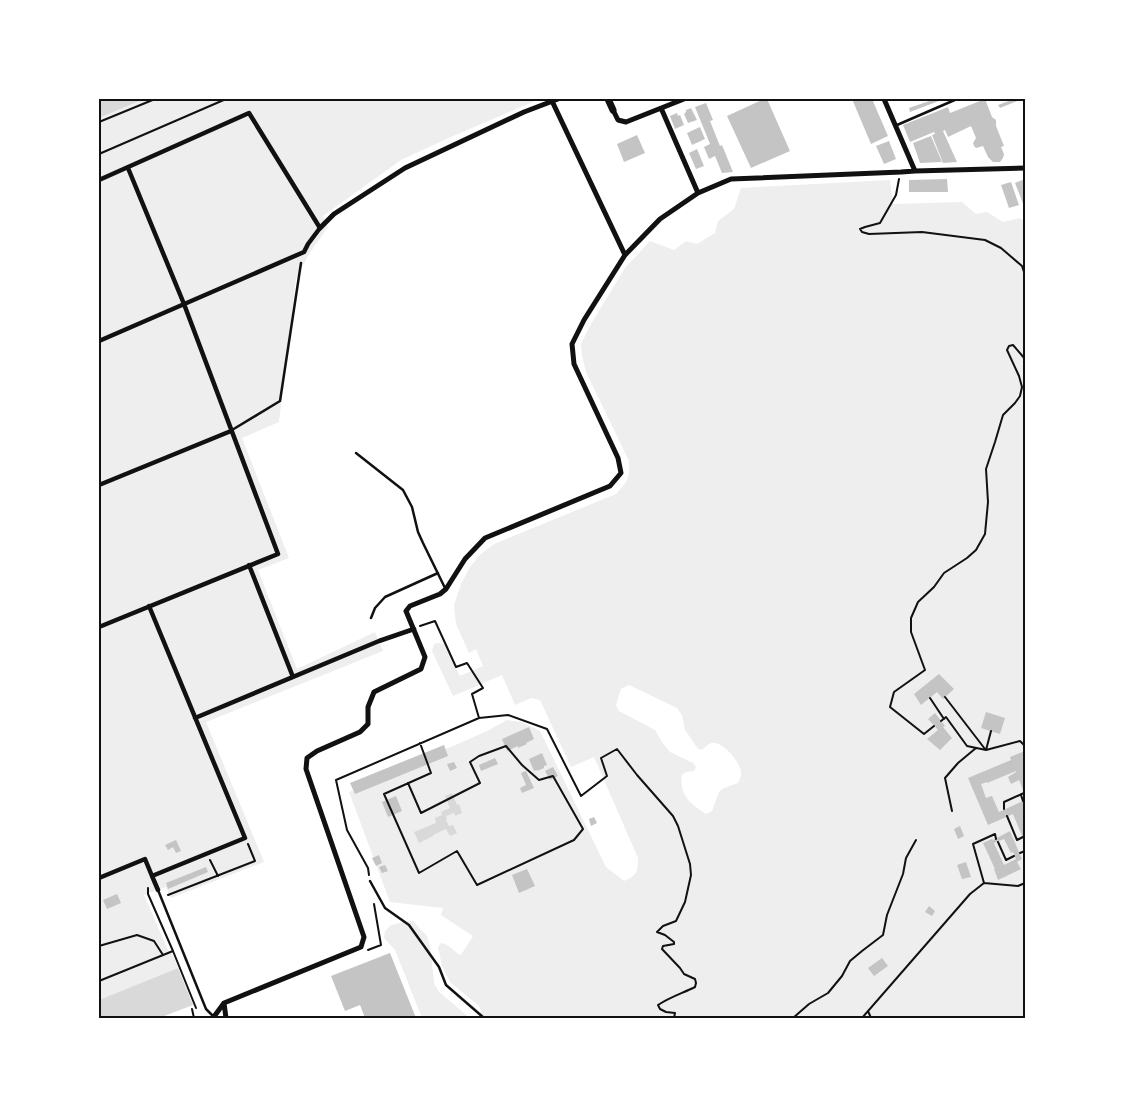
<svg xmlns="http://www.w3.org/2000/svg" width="1124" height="1117" viewBox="0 0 1124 1117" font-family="'Times New Roman',serif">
<rect width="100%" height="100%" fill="#fff"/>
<!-- green -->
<path fill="#eee" fill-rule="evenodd" d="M144 99H531L535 101 444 140 401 160 323 216 328 227 309 254 296 279 279 422 242 438 289 558 258 570 297 669 375 632 383 651 206 722 264 862 171 898 166 887 144 895 168 950 173 955 178 968 99 1000V118Z
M890 180 893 204 962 202 976 214 987 212 1003 222 1020 218 1025 222V1018H476L478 1017 481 1011 479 1006 450 982 442 966 438 947 441 943C450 944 453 952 461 955L473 936 441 915 443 908 390 902 349 792 487 731 507 720 522 722 540 731 606 867 624 881C637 876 638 871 638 858L594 757 571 767 540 700 531 698 515 705 502 675 453 696 432 651 434 644 438 643 444 644 460 676 483 666 476 649 469 653 456 624 454 605 461 584 470 567 481 554 494 544 616 494C628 481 630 479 629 461L586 372 582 356 581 344 591 324 625 268 650 241 674 250 686 241 697 244 715 233 718 221 734 209 741 188ZM629 685 677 708 682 715 685 730 698 749 702 750C706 747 709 742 715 743 725 744 743 765 741 775 741 778 739 780 738 783L724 788 719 792 712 811 706 814C691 804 679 795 682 775L686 772 694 771 696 767 693 763 670 752 662 742 655 730 619 711 616 705 621 689Z
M408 921H413L427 936 430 945 434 983 439 992 470 1018H422L395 950 384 938 385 931 391 925Z"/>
<!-- water -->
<path fill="#d9d9d9" d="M99 99H144L99 118Z
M452 793 457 805 459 804 462 813 455 816 454 813 446 816 447 819 446 820 449 826 453 825 457 833 450 836 446 829 433 835V836L419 843 414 832 436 823 435 818 442 815 441 812 450 808 445 796Z
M178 968 193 1005 159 1018H99V1000Z"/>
<!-- building -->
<path fill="#c4c4c4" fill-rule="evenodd" d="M764 99H767L790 151 751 168 727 116Z
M852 99H872L888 136 871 144Z
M935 99H944L910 112 909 108Z
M985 99 992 117 996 120V126L1004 146 1001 147 1004 154 1003 158 1000 162H993L988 157 983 146 976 148 974 146 973 143 976 138 971 126 948 137 945 130 943 131 957 162 943 163 932 135 935 134 934 132 910 142 903 125 948 107 950 113Z
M1014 99H1022L1000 108 998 105Z
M706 103 713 120 710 121 720 146 722 145 733 172 722 173 715 156 709 159 704 147 710 144 695 107Z
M691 108 697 120 688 123 684 114 686 112V110Z
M677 113 678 116 680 115 684 125 675 129 670 116Z
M700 127 705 139 692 145 687 133Z
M637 135 645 153 624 162 617 144Z
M931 136 942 162 920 163 913 143Z
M889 141 896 159 884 164 876 146Z
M697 149 704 166 696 169 689 153Z
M947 179 948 192H909V180Z
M1025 179V205L1024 206 1015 183Z
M1011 182 1019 205 1009 208 1001 185Z
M939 674 954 689 943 699 937 692 921 705 914 694Z
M986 712 1005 718 1000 734 981 728Z
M935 713 945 726 943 727 952 738 940 750 927 739 938 730 928 719Z
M529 727 534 739 526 743 527 744 518 748V746L507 751 502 739Z
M444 745 448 756 355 794 350 783Z
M1025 751V795L1019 780 1011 784 1008 777 1016 772V771L987 783V782L981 784 986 798 992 796 999 812 1025 800V828L1024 829 1025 831V843L1013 814 988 825 968 778 1011 760 1010 757Z
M542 753 547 765 544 766V768L537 771V770L534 771 529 759Z
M495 758 498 764 481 771 479 765Z
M454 762 457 768 450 771 447 764Z
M553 767 558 776 550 780 545 771Z
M526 771 534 788 522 793 520 788 526 785 521 773Z
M396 796 402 811 388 817 382 802Z
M594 817 597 823 591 826 589 819Z
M960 826 964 836 958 839 954 829Z
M1010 831 1022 859 1017 862 1021 869 998 880 994 869H995L983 843 992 839 993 840ZM1004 839 1011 853 1013 852 1016 859 1004 865 994 843Z
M176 840 181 851 176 853 173 847 168 850 165 845Z
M379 855 382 863 376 866 372 858Z
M966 862 971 877 962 879 957 865Z
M385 865 388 871 382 873 379 867Z
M206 867 208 872 168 889 166 883Z
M527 869 535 886 519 893 512 875Z
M117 894 121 903 107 909 103 900Z
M929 906 935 911 932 916 925 912Z
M390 953 416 1018H365L360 1005 345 1011 331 976Z
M882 958 888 966 874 976 868 968Z"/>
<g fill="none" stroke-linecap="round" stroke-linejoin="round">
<!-- path -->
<path stroke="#111" stroke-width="2" d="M99 122 155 99
M99 154 226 99
M899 179 896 195 880 223 865 227 860 229 862 232 869 234 922 232 985 240 1001 248 1022 266 1025 275
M420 626 435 621 456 667 467 663 483 688 472 694 479 718
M945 697 985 749
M930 698 944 719
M941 721 946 717 967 746 986 750 1020 741 1025 746
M934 726 924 734 890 707 894 692 925 670 911 632V618L918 602 934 587 944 573 967 558 976 550 985 534 988 502 986 469 995 442 1003 415 1015 403 1020 396 1022 387 1019 376 1007 350 1009 346 1013 345 1025 359
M986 750 991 731
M408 783 421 813 480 783 470 762 479 756 506 746 522 765 539 780 553 776 583 829 574 840 477 885 457 851 419 873 384 794 431 773 420 743
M1021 795 1023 801
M1004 809V802L1024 793
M952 811 945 778 958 763 976 748
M1007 816 1017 840 1023 837
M998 842 1006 860 1014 856
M1020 853 1025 851
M210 860 218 876
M369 875 368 868 347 830 336 780 479 718 508 715 547 729 581 796 607 776 601 758 617 749 637 775 673 816 678 826 690 864 691 875 685 902 676 921 663 926 657 932 665 935 674 942V944L663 946 662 949 680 968 684 974 695 979 696 983 695 987C683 993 670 997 658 1005L660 1009 666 1012 675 1013 674 1018
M984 883 1018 886 1025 883
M148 888V894L173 951 196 1008
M168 895 255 861 248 844
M99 946 137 935 154 941 163 955
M368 950 381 945 374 904
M99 981 173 951
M192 1009 194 1018
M868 1011 871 1018
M793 1018 809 1004 828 993 842 976 850 961 862 951 883 935 887 915 903 874 906 858 916 840
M862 1018 970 894 984 883 973 844 995 834 996 839"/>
<!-- service -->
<path stroke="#111" stroke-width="2.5" d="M897 125 957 99
M232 430 280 401 301 263
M356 453 403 490 412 507 418 532 423 543 445 588
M371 618 375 608 385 597 438 573
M370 881 385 908 409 925 439 967 446 985 484 1018
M158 890 206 1009 213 1016"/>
<!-- pedestrian -->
<path stroke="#111" stroke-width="4.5" d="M99 180 249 113 320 228 308 244 304 252 99 341
M99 485 231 431
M249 565 293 677
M99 627 278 554 184 304 128 168
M195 718 379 641 414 629
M152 876 158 890
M99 878 145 859 152 876 245 838 149 606"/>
<!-- minor -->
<path stroke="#111" stroke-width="5" d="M884 99 915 171
M552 101 625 255
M661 108 698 193
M613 110 618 120 626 122 684 99
M320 228 334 214 405 168 524 112 558 99
M224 1003 226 1018
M213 1018 224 1003 361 947 364 937 306 769 307 758 317 751 360 732 368 724V707L374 692 421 669 425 657 406 611 410 606 440 594 446 589 465 559 485 538 610 486 621 473 618 458 574 364 572 344 584 320 625 255 660 219 698 193 731 179 901 172 915 171 1025 168"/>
<!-- tertiary -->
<path stroke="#111" stroke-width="7" d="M608 99 613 110"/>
</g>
<!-- border -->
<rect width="1124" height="1117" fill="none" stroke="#ffffff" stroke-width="200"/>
<rect x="100" y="100" width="924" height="917" fill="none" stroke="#111" stroke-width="2"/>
</svg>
